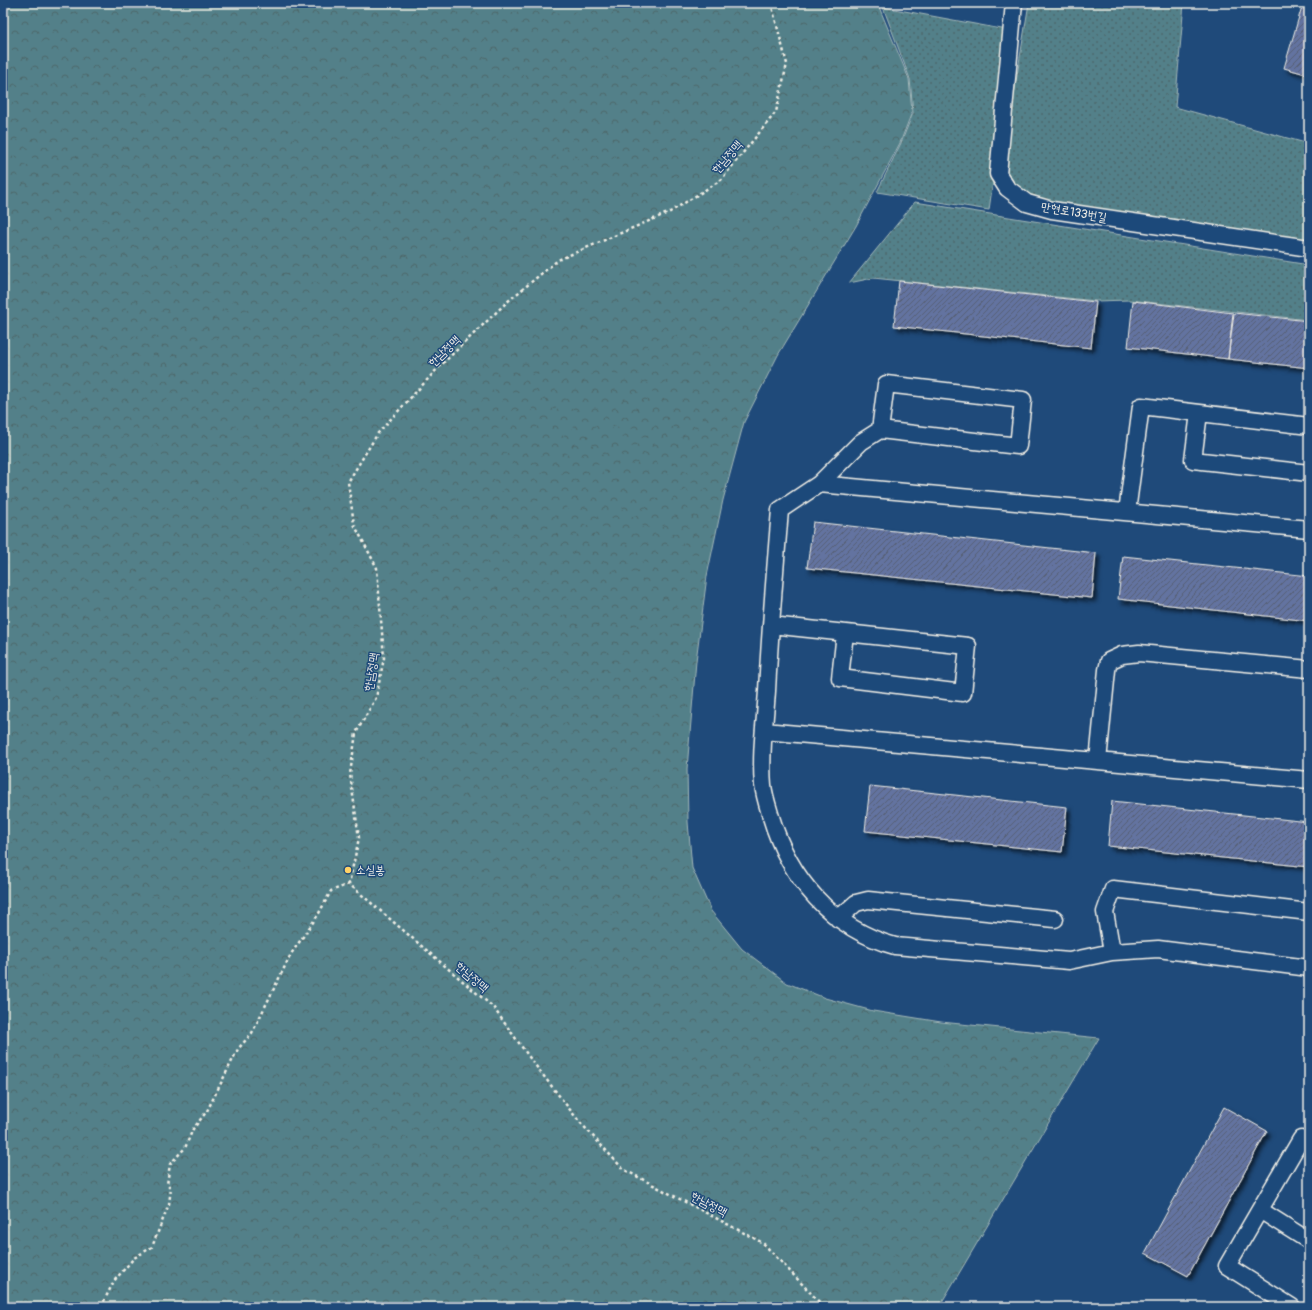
<svg xmlns="http://www.w3.org/2000/svg" width="1312" height="1310" viewBox="0 0 1312 1310" font-family="Pangolin,'Poor Story',sans-serif">
<defs>
<pattern id="grass-dots" width="8" height="8" patternUnits="userSpaceOnUse"><rect width="8" height="8" fill="#538089"/><path d="M2 2h.1M6 6h.1" fill="none" stroke="#4e676b" stroke-width="1.8" stroke-linecap="round"/></pattern>
<pattern id="forest-crowns" width="20" height="18" patternUnits="userSpaceOnUse"><rect width="20" height="18" fill="#538089"/><path d="M2 6a3 3 0 1 1 6 0M12 15a3 3 0 1 1 6 0" fill="none" stroke="#4e676b"/></pattern>
<pattern id="building-hatch" width="6" height="6" patternUnits="userSpaceOnUse"><rect width="6" height="6" fill="#6473a0"/><path d="M-1 1l2-2M0 6l6-6M5 7l2-2" fill="none" stroke="#565e73"/></pattern>
<filter id="shadow"><feDropShadow dx="3.5" dy="3.5" stdDeviation="2" flood-color="#0009"/></filter>
</defs>
<rect width="100%" height="100%" fill="#1f4a7a"/>
<filter id="ink" filterUnits="userSpaceOnUse"><feTurbulence type="fractalNoise" baseFrequency=".025" numOctaves="2"/><feDisplacementMap in="SourceGraphic" scale="8" xChannelSelector="R" yChannelSelector="G"/><feConvolveMatrix kernelMatrix="1 2 1 2 8 2 1 2 1" color-interpolation-filters="sRGB"/></filter>
<g filter="url(#ink)">
<!-- grass -->
<path fill="url(#grass-dots)" stroke="#a4b8b8" d="M1029 3H1184L1175 107 1309 144V243L1052 204 1029 198 1001 172Z
M883 7 1007 30 994 174 989 210 877 192 901 143 913 113 910 79Z
M915 202 1309 265V320L1129 300 1096 301 873 278 849 283Z"/>
<!-- forest -->
<path fill="url(#forest-crowns)" stroke="#a4b8b8" d="M3 3H879V7L909 79 912 112 900 143 856 226 778 355 744 422 723 500 707 576 696 661 687 769 688 822 692 868 711 911 742 949 787 983 825 998 873 1011 941 1022 1099 1038 939 1307H3Z"/>
<!-- building -->
<path fill="url(#building-hatch)" stroke="#f4f1e8" filter="url(#shadow)" d="M1303 3H1309V75L1284 68Z
M899 281 1096 302 1091 348 894 326Z
M1133 301 1233 313 1228 359 1128 347Z
M1234 313 1309 321V368L1228 359Z
M813 522 1096 553 1092 598 807 568Z
M1123 556 1309 576V621L1118 599Z
M870 786 1067 807 1062 852 865 831Z
M1112 801 1309 822V867L1108 846Z
M1224 1107 1267 1131 1188 1276 1145 1253Z"/>
<g fill="none" stroke-linecap="round" stroke-linejoin="round">
<!-- service casing -->
<g stroke="#f4f1e8" stroke-width="19">
<path id="service" d="M1014 3 998 174 1007 188 1027 203 1052 210 1309 248
M1199 413 1193 460 1309 473
M819 484 861 442 880 430 886 384 1023 400 1018 446 880 430
M1127 512 1141 406 1309 426
M1309 529 819 484 780 510C775 570 770 630 767 691 765 722 760 754 763 785 764 795 768 807 771 817 789 878 832 929 895 946L1069 961 1112 952 1158 949 1309 968
M771 625 968 646 963 693 840 678 845 633
M764 731 1309 780
M1098 761 1107 670 1109 661 1122 655 1139 653 1309 669
M838 919 856 903 868 900 1055 919
M1112 952 1105 912 1113 889 1309 912
M1260 1210 1309 1241
M1292 1307 1227 1266 1301 1139 1309 1144"/>
</g>
<!-- path -->
<path stroke="#f4f1e8" stroke-width="2.5" stroke-dasharray="3 3" stroke-linecap="butt" d="M771 3 787 64 776 112 721 180 670 212 558 260 507 302 440 366 378 433 348 482 354 524 377 568 384 658 376 698 356 733 350 774 359 838 349 884 493 1007 532 1061 578 1120 623 1169 763 1243 824 1307
M101 1307 114 1281 134 1258 152 1247 169 1204 171 1188 167 1184 170 1164 185 1148 193 1129 207 1111 238 1049 252 1033 291 954 318 915 331 891 349 884"/>
<!-- service -->
<use href="#service" stroke="#1f4a7a" stroke-width="16"/>
</g>
</g>
<!-- markers -->
<circle fill="#ffd166" stroke="#1f4a7a" stroke-width="1.5" cx="348" cy="870" r="4"/>
<g text-anchor="middle" stroke-width="3" stroke-linejoin="round" paint-order="stroke">
<!-- street labels -->
<g font-size="12" fill="#f4f1e8" stroke="#1f4a7a">
<text transform="translate(727 157) rotate(-49)" y="4">한남정맥</text>
<text transform="translate(1074 212) rotate(10)" y="4">만현로133번길</text>
<text transform="translate(444 351) rotate(-44)" y="4">한남정맥</text>
<text transform="translate(371 672) rotate(-81)" y="4">한남정맥</text>
<text transform="translate(472 977) rotate(41)" y="4">한남정맥</text>
<text transform="translate(709 1204) rotate(28)" y="4">한남정맥</text>
</g>
<!-- poi labels -->
<g font-size="12" fill="#f4f1e8" stroke="#1f4a7a" text-anchor="start">
<text x="356" y="874">소실봉</text>
</g>
</g>
<!-- margin -->
<rect width="1312" height="1310" fill="none" stroke="#1f4a7a" stroke-width="16"/>
<rect x="8" y="8" width="1296" height="1294" fill="none" stroke="#f4f1e8" stroke-width="1.5" filter="url(#ink)"/>
</svg>
